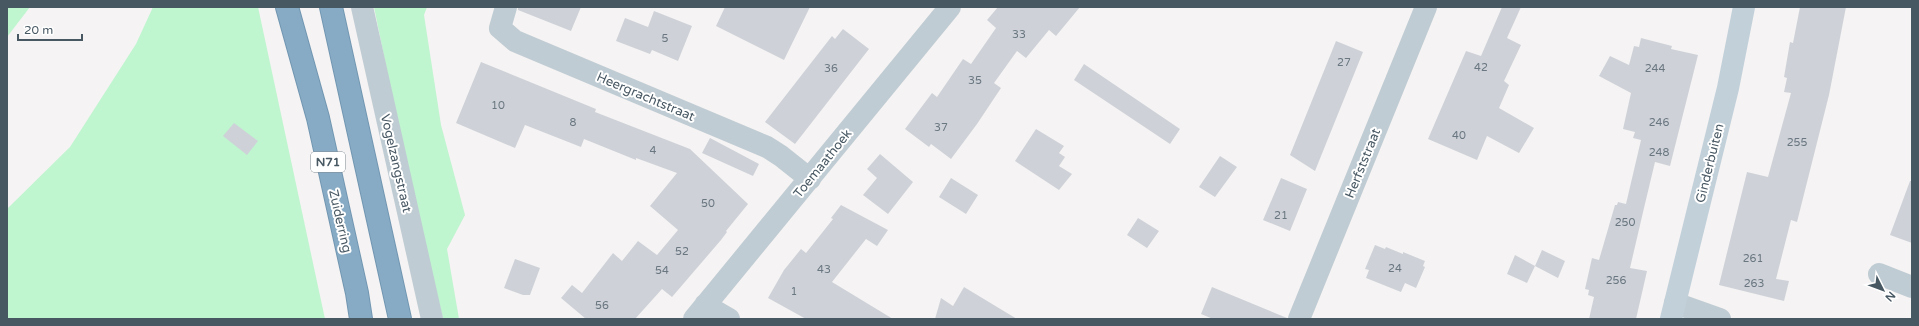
<svg xmlns="http://www.w3.org/2000/svg" width="1919" height="326" viewBox="0 0 1919 326" font-family="'Varela Round',sans-serif">
<rect width="100%" height="100%" fill="#f5f3f3"/>
<!-- green -->
<path fill="#bff5cf" d="M7 7H30L7 37Z
M153 7H258L325 319H7V209L70 147 136 44Z
M374 7H427L424 15 441 125 465 215 447 249 459 319H443L404 154Z"/>
<!-- building -->
<path fill="#ced2d8" d="M518 7H581L571 31 518 10Z
M725 7H810L784 60 716 26Z
M998 7H1080L1056 36 1049 30 1026 58 1017 51 994 83 1001 88 977 124 951 159 931 144 929 147 905 129 932 93 937 97 963 59 971 64 996 28 987 20Z
M1502 7H1521L1507 38 1521 45 1504 81 1509 85 1499 108 1534 128 1519 153 1487 136 1477 160 1428 139 1466 51 1481 56Z
M1800 7H1846L1829 95 1797 222 1791 220 1776 279 1789 281 1784 301 1719 285 1747 172 1768 177 1791 93 1784 92 1787 78 1784 77 1790 42 1793 43Z
M654 11 692 26 678 61 652 50 650 54 616 41 625 18 648 27Z
M843 29 869 49 795 144 765 122 832 36 835 39Z
M1641 38 1672 46 1671 49 1698 55 1670 166 1655 162 1644 208 1630 268 1647 271 1636 319H1589L1594 297 1588 295 1589 290 1585 289 1592 258 1599 260 1615 205H1617L1618 202 1626 204 1641 140 1633 138 1635 132 1623 129 1631 93 1599 76 1610 56 1629 65 1634 46 1639 47Z
M1336 41 1363 52 1315 171 1290 155Z
M481 62 596 109 595 112 690 149 748 204 726 231 727 232 721 240 672 297 662 289 635 319H586L561 298 572 285 582 293 613 253 622 261 638 241 657 255 678 230 650 206 677 173 636 158V160L584 139 581 147 525 125 515 148 456 123Z
M1084 64 1180 129 1170 144 1074 80Z
M234 123 258 141 247 155 223 136Z
M1036 129 1064 146 1059 153 1065 157 1059 166 1072 174 1059 190 1015 161Z
M710 138 759 164 753 176 702 153Z
M880 154 913 182 888 214 863 195 877 178 867 169Z
M1220 156 1237 167 1215 197 1199 187Z
M951 178 978 195 966 214 939 197Z
M1281 178 1307 189 1290 231 1263 220Z
M1910 181H1912V243L1890 235Z
M841 205 888 230 877 246 866 239 832 282 893 319H806L768 298 784 270 801 249 806 253 833 219 831 218Z
M1138 218 1159 231 1147 248 1127 235Z
M1375 245 1385 249 1386 247 1403 254V252L1425 261 1423 266 1425 267 1416 288 1405 283 1401 292 1366 278 1369 270 1365 269Z
M1542 250 1565 261 1558 278 1535 266Z
M1515 255 1535 266 1527 283 1507 274Z
M515 259 540 268 530 295H523L504 288Z
M964 287 1017 319H935L941 298 953 306Z
M1212 287 1287 318V319H1213L1201 314Z"/>
<g fill="none" stroke-linecap="round" stroke-linejoin="round">
<!-- highway casing -->
<g stroke="#7196b1" stroke-width="24">
<path id="highway" d="M287 7 318 118 357 293 361 319
M331 7 400 319"/>
</g>
<!-- street -->
<path stroke="#c0ccd3" stroke-width="22" d="M362 7 432 319
M506 7 500 28 515 41 767 147 781 156 810 179
M1879 274 1912 287
M1675 303 1720 319
M705 305 729 319
M694 319 950 7
M1299 319 1426 7"/>
<!-- secondary -->
<path stroke="#c2d0da" stroke-width="22" d="M1671 319 1728 88 1744 7"/>
<!-- highway -->
<use href="#highway" stroke="#87abc5" stroke-width="22"/>
</g>
<g text-anchor="middle" stroke-width="4" stroke-linejoin="round" paint-order="stroke">
<!-- number labels -->
<g font-size="11" fill="#6a7680">
<text x="1019" y="38">33</text>
<text x="665" y="42">5</text>
<text x="1344" y="66">27</text>
<text x="1481" y="71">42</text>
<text x="831" y="72">36</text>
<text x="1655" y="72">244</text>
<text x="975" y="84">35</text>
<text x="498" y="109">10</text>
<text x="573" y="126">8</text>
<text x="1659" y="126">246</text>
<text x="941" y="131">37</text>
<text x="1459" y="139">40</text>
<text x="1797" y="146">255</text>
<text x="653" y="154">4</text>
<text x="1659" y="156">248</text>
<text x="708" y="207">50</text>
<text x="1281" y="219">21</text>
<text x="1625" y="226">250</text>
<text x="682" y="255">52</text>
<text x="1753" y="262">261</text>
<text x="1395" y="272">24</text>
<text x="824" y="273">43</text>
<text x="662" y="274">54</text>
<text x="1616" y="284">256</text>
<text x="1754" y="287">263</text>
<text x="794" y="295">1</text>
<text x="602" y="309">56</text>
</g>
<!-- shield labels -->
<rect fill="#fff" stroke="#7f8a92" stroke-width="1" x="311" y="152" width="34" height="20" rx="3"/>
<g font-size="12" font-weight="bold" fill="#485863">
<text x="328" y="166">N71</text>
</g>
<!-- street labels -->
<g font-size="13" fill="#485863" stroke="#fff">
<text transform="translate(646 96) rotate(23)" y="5">Heergrachtstraat</text>
<text transform="translate(397 163) rotate(77)" y="5">Vogelzangstraat</text>
<text transform="translate(822 163) rotate(-51)" y="5">Toemaathoek</text>
<text transform="translate(1362 163) rotate(-68)" y="5">Herfststraat</text>
<text transform="translate(1709 163) rotate(-76)" y="5">Ginderbuiten</text>
<text transform="translate(341 221) rotate(77)" y="5">Zuiderring</text>
</g>
</g>
<!-- border -->
<rect width="1919" height="326" fill="none" stroke="#485863" stroke-width="16"/>
<!-- north arrow -->
<g transform="translate(1883 290) rotate(132)" stroke="#ffffff" stroke-width="3" paint-order="stroke">
<path d="M0-3L7 15L0 10L-7 15Z" fill="#485863"/>
<text y="-6" font-size="11" font-weight="bold" text-anchor="middle" fill="#485863">N</text>
</g>
<!-- scale -->
<path d="M18 34v6h64v-6" fill="none" stroke="#485863" stroke-width="2"/>
<text x="24" y="34" font-size="12" fill="#485863" stroke="#ffffff" stroke-width="3" paint-order="stroke">20 m</text>
</svg>
